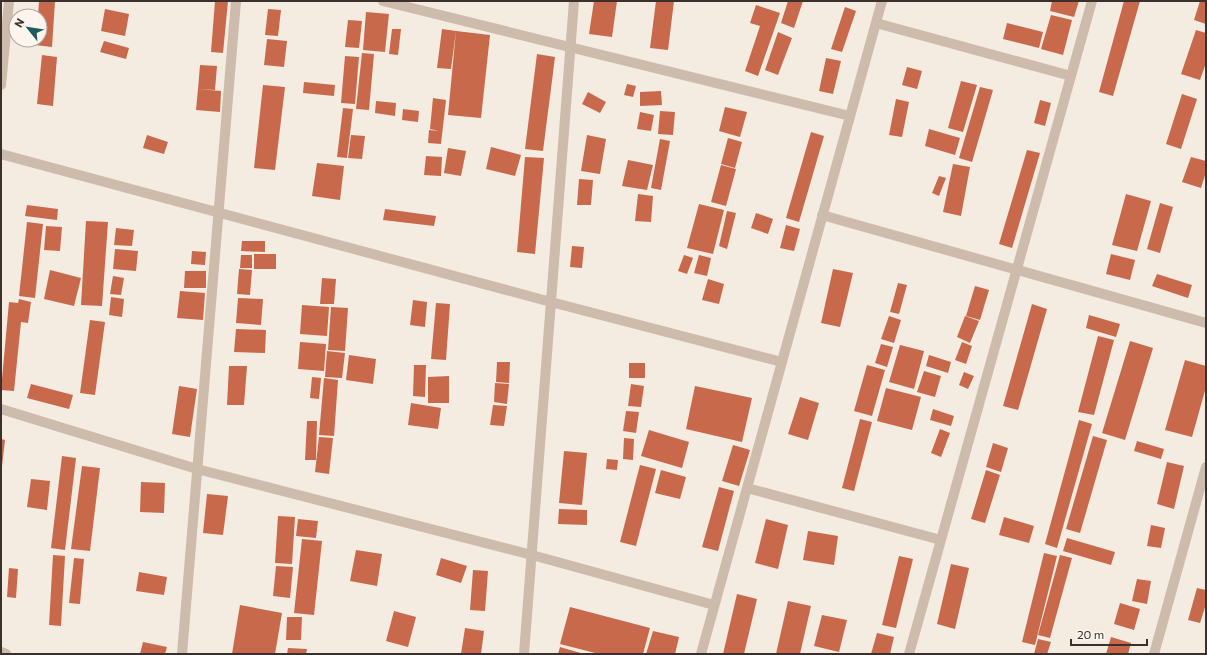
<svg xmlns="http://www.w3.org/2000/svg" width="1207" height="655" viewBox="0 0 1207 655" font-family="Commissioner,sans-serif">
<rect width="100%" height="100%" fill="#f4ebe1"/>
<!-- building -->
<path fill="#c8694b" d="M39 1H55L52 47 35 45 36 40H40V16H38Z
M215 1H228L223 53 211 52Z
M594 1H617L612 37 589 34Z
M656 1H674L668 50 650 48Z
M788 1H803L794 28 781 23Z
M1052 1H1079L1074 17 1050 11Z
M1124 1H1140L1113 96 1099 92Z
M1200 1H1206V24L1194 20Z
M756 5 780 13 758 76 745 71 760 26 750 23Z
M845 7 856 11 842 52 831 49Z
M105 9 129 14 125 36 101 31Z
M268 9 281 10 278 36 265 35Z
M366 12 389 14 385 52 363 50Z
M1051 15 1072 20 1063 55 1041 49Z
M348 20 362 21 359 48 345 47Z
M1007 23 1043 32 1039 48 1003 39Z
M392 29H401L398 55 389 54Z
M442 29 456 31 451 69 437 68Z
M1196 30 1206 33V63L1200 80 1181 74Z
M456 31 490 35 481 118 448 115Z
M778 32 792 38 778 75 765 70Z
M267 39 287 41 284 67 264 65Z
M104 41 129 48 126 59 100 52Z
M362 53 374 54 369 110 356 109Z
M537 54 555 57 543 151 525 149Z
M42 55 57 57 53 106 37 104Z
M345 56 359 57 355 104 341 103Z
M826 58 841 61 833 94 819 91Z
M200 65 217 66 215 90 198 89Z
M907 67 922 71 917 89 902 85Z
M961 81 977 85 963 132 948 128Z
M304 82 335 85 334 96 303 93Z
M627 84 636 86 633 97 624 95Z
M263 85 285 87 275 170 254 168Z
M980 87 993 90 972 162 959 158Z
M198 89 221 91 220 112 196 110Z
M661 91 662 105 640 106V92Z
M588 92 606 102 600 113 582 104Z
M1182 94 1197 99 1181 149 1166 144Z
M433 98 446 100 441 144 428 143 429 130 439 131 430 129Z
M896 99 909 102 902 137 889 135Z
M1040 100 1051 103 1045 126 1034 123Z
M376 101 396 103 395 116 375 113Z
M725 107 747 112 740 137 719 131Z
M343 108 353 109 347 158 337 157Z
M403 109 419 111 418 122 402 120Z
M660 111 675 112 673 135 658 134Z
M640 112 654 115 651 131 637 129Z
M929 129 960 138 955 155 925 146Z
M811 132 824 136 799 222 786 218Z
M147 135 168 142 164 154 143 148Z
M351 135 365 136 362 159 348 158Z
M587 135 606 139 600 174 581 171Z
M728 138 742 142 735 168 721 164Z
M660 139 670 141 661 190 651 188Z
M491 147 521 155 515 176 486 169Z
M448 148 466 151 461 176 444 173Z
M1027 150 1040 153 1012 248 999 244Z
M426 156 442 157 441 176 424 175Z
M525 157 544 158 535 254 517 252Z
M1191 157 1206 161V172L1201 188 1182 182Z
M628 160 653 165 647 190 622 186Z
M317 163 344 166 340 200 312 196Z
M953 164 970 167 961 216 943 212Z
M721 165 736 169 726 206 711 202Z
M939 176 946 178 939 196 932 193Z
M579 179 593 180 591 205H577Z
M638 194 653 196 651 222 635 221Z
M1126 194 1151 201 1137 251 1112 245Z
M1160 203 1173 207 1160 253 1147 249Z
M699 204 724 210 713 254 687 248Z
M27 205 58 209 57 220 25 216Z
M385 209 436 216 434 226 383 220Z
M727 211 736 213 727 249 719 246Z
M756 213 773 219 768 234 751 228Z
M86 221 108 222 102 306 81 305Z
M27 222 43 224 35 298 19 296Z
M786 225 800 229 794 251 780 248Z
M46 226 62 227 60 251 44 250Z
M116 228 134 230 132 246 114 245Z
M242 241H265V252L241 251Z
M572 246 584 247 582 268 570 267Z
M115 249 138 251 136 271 113 269Z
M192 251 206 252 205 265 191 264Z
M254 254H276V269H254Z
M1111 254 1135 260 1130 280 1106 274Z
M241 255H252V268H240Z
M684 255 693 258 687 274 678 271Z
M699 255 711 258 707 276 694 273Z
M239 269 252 270 250 295 237 294Z
M833 269 853 273 840 327 821 323Z
M50 270 81 278 74 306 44 299Z
M185 271H206V288H184Z
M1157 274 1192 285 1188 298 1152 286Z
M113 276 124 278 121 295 110 294Z
M322 278 336 279 334 304H320Z
M708 279 724 284 719 304 702 300Z
M898 283 907 285 899 314 890 312Z
M975 286 989 290 980 320 966 316Z
M180 291 205 293 203 320 177 318Z
M111 297 124 299 122 317 109 315Z
M238 298 263 299 261 325 236 323Z
M19 299 31 302 28 323 21 322 14 391 1 390 9 302 18 303Z
M413 300 427 302 425 327 410 325Z
M436 303 450 304 446 360 431 359Z
M1032 304 1047 309 1018 410 1003 406Z
M302 305 329 307 327 336 300 334Z
M331 307 348 308 345 351 328 350Z
M1089 315 1120 324 1116 337 1086 328Z
M889 316 901 320 894 343 881 339Z
M965 316 979 321 970 343 957 337Z
M90 320 105 322 95 395 80 393Z
M236 329 266 330 265 353 234 352Z
M1098 336 1114 340 1094 415 1078 412Z
M1130 341 1153 348 1125 440 1102 433Z
M300 342 326 344 324 371 298 369Z
M962 342 972 346 966 364 955 360Z
M881 344 893 347 887 367 875 363Z
M900 345 924 351 914 389 889 382Z
M327 351 345 353 342 378 325 377Z
M349 355 376 359 373 384 346 380Z
M929 355 951 362 948 373 926 366Z
M1185 360 1206 366V387L1192 437 1165 430Z
M497 362H510L509 383 496 382Z
M629 363H645V378H629Z
M414 365H426L425 397 413 396Z
M867 365 885 370 872 416 854 411Z
M229 366H247L244 405H227Z
M924 371 941 376 935 397 917 392Z
M964 372 974 376 968 389 959 385Z
M449 376V403H428V377Z
M312 377 321 378 319 399 310 398Z
M324 378 338 380 334 436 319 435Z
M495 383 509 384 507 404 494 402Z
M31 384 73 395 69 409 27 398Z
M631 384 644 386 641 407 628 406Z
M179 386 197 389 190 437 172 434Z
M695 386 752 398 742 442 686 429Z
M886 388 921 397 912 430 877 421Z
M800 397 819 403 808 440 788 434Z
M411 403 441 408 438 429 408 425Z
M493 405 507 406 504 426 490 425Z
M933 409 954 416 951 426 930 420Z
M626 411 639 412 636 433 623 431Z
M860 419 872 422 854 491 842 488Z
M1079 420 1092 424 1057 548 1045 544Z
M307 421H317L316 460H305Z
M940 429 950 433 941 457 931 453Z
M649 430 689 442 682 468 641 456Z
M1093 436 1107 440 1080 533 1066 529Z
M319 437 333 438 329 474 315 472Z
M624 438 634 439 633 460 623 459Z
M1 439 5 440 2 466H1Z
M1137 441 1164 449 1161 459 1134 451Z
M993 443 1008 448 1001 472 986 467Z
M733 445 750 450 739 486 722 481Z
M564 451 587 453 582 505 559 503Z
M62 456 76 458 65 550 51 548Z
M607 459 618 460 617 470 606 469Z
M1167 462 1184 466 1174 509 1157 504Z
M640 465 656 469 636 546 620 542Z
M82 466 100 468 90 551 71 549Z
M661 470 686 477 680 499 655 493Z
M986 470 1000 475 985 523 971 519Z
M31 479 50 481 47 510 27 507Z
M141 482 165 483 164 513 140 512Z
M719 487 734 491 718 551 702 547Z
M207 494 228 496 223 535 203 533Z
M559 509 587 510V525L558 524Z
M278 516 295 517 292 564 275 563Z
M1004 517 1034 526 1029 543 999 535Z
M298 519 318 521 316 538 296 536Z
M766 519 788 525 778 569 755 563Z
M1151 525 1165 528 1161 548 1147 546Z
M808 531 838 536 834 565 803 560Z
M1067 538 1115 552 1111 565 1063 551Z
M302 539 322 541 314 615 294 613Z
M356 550 382 554 377 586 350 581Z
M1044 553 1057 556 1035 645 1022 642Z
M53 555 65 556 61 626 49 625Z
M1060 555 1072 558 1050 638 1038 635Z
M899 556 913 559 896 628 882 625Z
M74 558 84 559 80 604 69 603Z
M441 558 467 566 461 583 436 575Z
M951 564 969 568 955 629 937 624Z
M276 566 293 567 290 598 273 596Z
M9 568 18 569 16 598 7 597Z
M473 570 488 571 485 611 470 610Z
M139 572 167 577 164 595 136 591Z
M1137 579 1151 581 1147 604 1132 601Z
M1197 588 1206 590V604L1200 623 1188 620Z
M737 594 757 599 744 654H723Z
M788 601 811 606 800 654H776Z
M1120 603 1140 609 1134 630 1114 624Z
M240 605 282 613 275 654H232Z
M570 607 650 628 643 654H599L560 644Z
M394 611 416 617 408 647 386 641Z
M822 615 847 620 839 652 814 646Z
M287 617H302L301 640H286Z
M465 628 484 631 481 654H461Z
M653 631 679 637 675 654H646Z
M877 633 894 637 890 654H871Z
M1111 637 1131 643 1128 654H1106Z
M1038 639 1051 642 1047 654H1034Z
M143 642 167 647 165 654H140Z
M560 647 584 654H558Z
M288 648 307 649 306 654H287Z"/>
<g fill="none" stroke-linecap="round" stroke-linejoin="round">
<!-- street -->
<path stroke="#cdbbac" stroke-width="10" d="M383 1 850 116
M876 23 1071 76
M1 85 9 1
M1 154 551 302 782 362
M822 215 1206 323
M1 409 197 469 532 555 714 605
M747 488 941 540
M1 652 6 654
M182 654 236 1
M524 654 574 1
M701 654 882 1
M909 654 1092 1
M1154 654 1206 467"/>
</g>
<!-- border -->
<rect width="1207" height="655" fill="none" stroke="#3b302b" stroke-width="4"/>
<!-- north arrow -->
<g transform="translate(28 28) rotate(300)"><circle r="19" fill="#fbf5ee" stroke="#aea6a0"/>
<path d="M0-3L7 15L0 10L-7 15Z" fill="#1f5a5e"/>
<text y="-6" font-size="11" font-weight="bold" text-anchor="middle" fill="#3b302b">N</text>
</g>
<!-- scale -->
<path d="M1071 639v6h76v-6" fill="none" stroke="#3b302b" stroke-width="2"/>
<text x="1077" y="639" font-size="12" fill="#3b302b" stroke="#fbf5ee" stroke-width="3" paint-order="stroke">20 m</text>
</svg>
